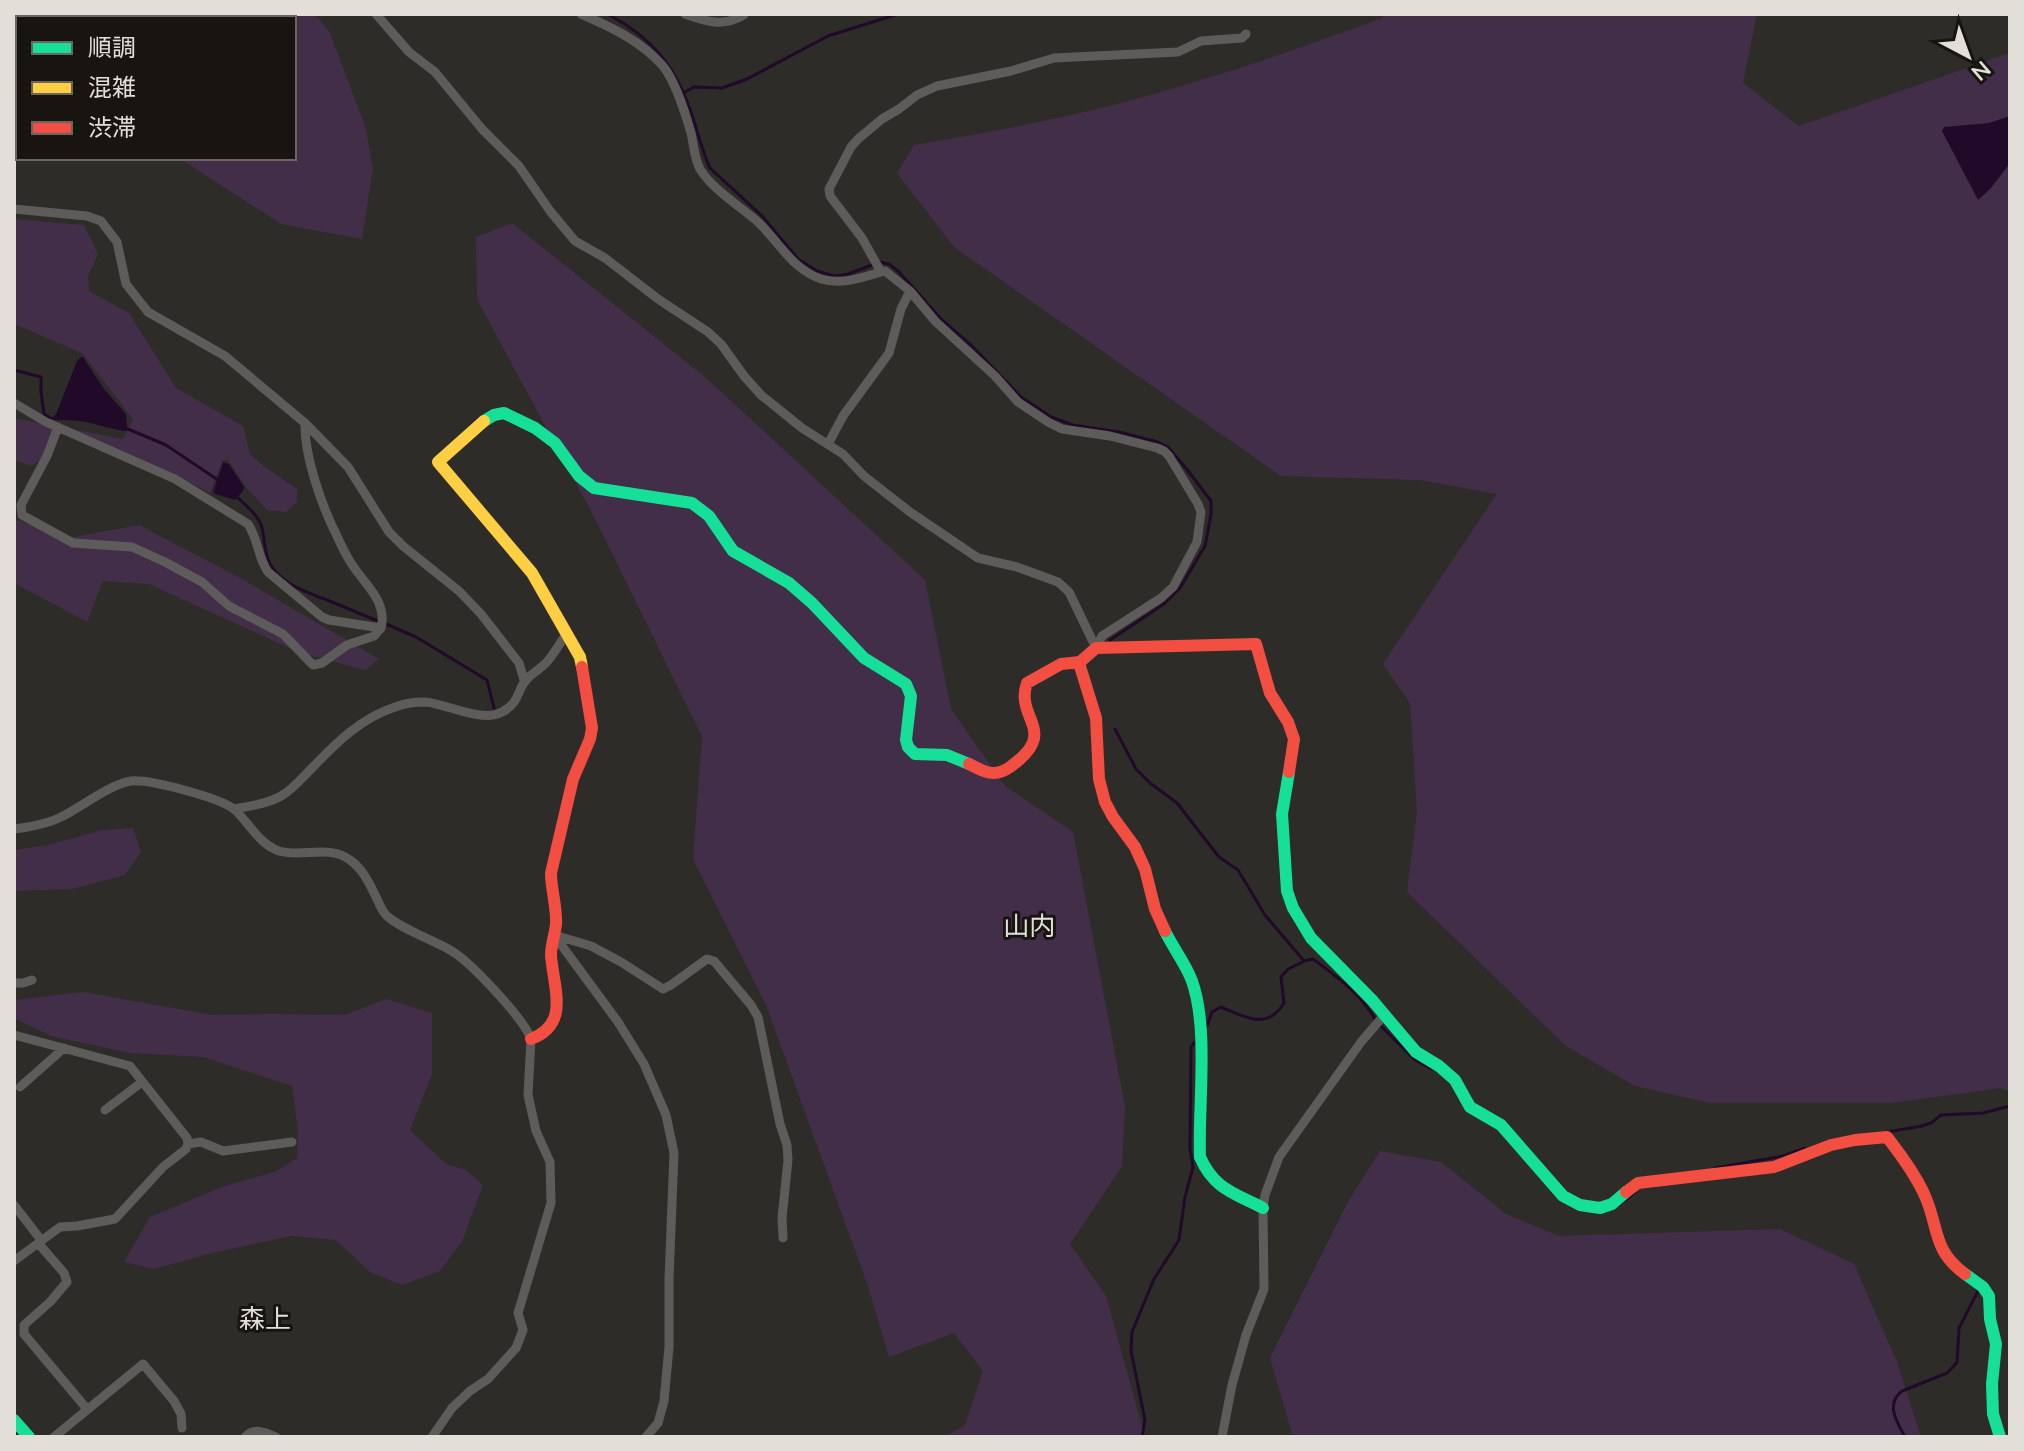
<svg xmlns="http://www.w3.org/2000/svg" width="2024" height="1451" viewBox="0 0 2024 1451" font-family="Mulish,'Noto Sans JP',sans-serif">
<rect width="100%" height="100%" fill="#2e2c28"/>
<!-- green -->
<path fill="#432e49" d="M18 14H314L329 31 365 126 373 168 362 239 281 224 179 158H294V18H18V27L16 25Z
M1385 14H1757L1743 83 1799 126 2010 53V1092L2001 1088 1891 1103H1710L1635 1086 1566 1046 1407 892 1417 812 1410 703 1383 664 1497 494 1420 480 1281 476 954 247 897 173 914 145C991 132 1068 118 1143 97 1224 75 1304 47 1382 18Z
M14 219 84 225 98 254 88 276 89 291 129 313 176 388 243 426 250 454 265 467 297 489V502L286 512 267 510 246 487 228 460H223L210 493 181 478 122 451 54 432 42 459 31 466 14 460V418L123 439 133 419 82 353 14 324Z
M512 223 705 377 925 580 951 709 1005 786 1073 832 1125 1107 1122 1166 1070 1244 1106 1296 1145 1437H944L965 1425 983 1371 954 1333 889 1357 868 1286 766 1005 693 859 702 736 592 513 477 299 476 237Z
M14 520H19L63 539 139 525 240 578 379 659 365 670 298 652 149 584 103 581 87 622 14 583Z
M133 828 141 852 125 875 72 889 14 891V850L48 845 102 830Z
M83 992 213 1015 273 1014 345 1015 386 999 432 1013V1074L410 1130 446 1164 466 1170 483 1185 462 1241 440 1271 402 1285 370 1272 336 1240 291 1236 212 1253 154 1269 124 1262 150 1217 222 1187 277 1171 297 1158 298 1131 292 1086 204 1057 130 1053 51 1036 14 1018V1000Z
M1380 1151 1441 1162 1506 1214 1559 1236 1780 1229 1854 1264 1897 1362 1921 1437H1293L1270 1358 1348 1202Z"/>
<!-- water -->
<path fill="#210a29" d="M2010 116V163L1991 188 1978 200 1942 131 1944 127 1989 123Z
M81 357H83L104 389 126 414 127 427 131 431C112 431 97 423 79 421 68 419 57 422 46 418L53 417 56 414 77 361Z
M223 462 229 464 244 487 243 491 235 500 215 494 213 492Z"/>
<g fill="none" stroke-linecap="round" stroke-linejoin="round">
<!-- stream -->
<path stroke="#210a29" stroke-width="3" d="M607 14C652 37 676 67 692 115 698 133 702 151 710 168L762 216 798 259 817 271 834 276 848 274 880 262 889 264 899 272 942 320 972 346 1021 397 1051 417 1073 425 1119 432 1158 442 1168 447 1189 472 1211 501V515L1205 546 1180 588 1164 604 1110 640
M683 93 694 87 722 88 747 79 828 36 898 14
M14 370 41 377V392L44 414 50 418
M128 429 166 445 218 480
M235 495C244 504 259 515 262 528 265 540 264 552 270 564 283 586 310 593 332 602 347 608 363 615 378 621
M386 624 416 637 487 680 494 708
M1115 729 1136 769 1150 783 1177 803 1219 857 1238 870 1265 915 1304 961 1313 959C1337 977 1360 993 1375 1019
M1380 1025 1415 1060 1432 1069
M1207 1026 1212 1012 1221 1007C1245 1017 1267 1031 1284 1003L1281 977 1288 969 1303 962
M1887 1132 1922 1126 1931 1123 1941 1115 1983 1113 2010 1106
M1715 1168 1783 1156 1805 1148
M1619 1205 1635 1192
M1142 1437 1145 1420 1131 1351 1132 1332 1154 1279 1179 1240 1185 1197 1193 1167 1190 1149 1191 1047 1194 1043
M1905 1437C1897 1422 1885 1404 1902 1391L1947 1373 1953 1367 1957 1362 1959 1328 1978 1291 1976 1287"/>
<!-- street -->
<path stroke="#5e5c5a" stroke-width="9" d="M376 14 409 52 435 72 482 129 519 166 550 211 575 241 605 258 658 299 708 332 721 344 744 376 761 395 802 428 843 454 864 476 910 512 978 558 1017 567 1058 582 1069 592 1096 648
M581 14C611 27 641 41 663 66 675 81 686 115 691 133 694 145 694 158 700 169 712 189 741 207 758 222 778 241 793 270 821 279 841 285 861 278 881 272
M685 14C707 22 724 27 744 15
M14 209 87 216 101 221 117 242 126 284 148 312 225 356 305 423 348 467 389 532 403 546 459 591 481 614 519 663 524 680
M14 403 46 422 175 479 248 524C258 539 258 558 268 572L322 617 329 620 381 628C388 601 364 584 351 563 346 555 341 545 337 536 322 507 304 455 305 423
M58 427 47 456 21 505 22 515 73 543 132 547 165 562 202 582 229 606 283 634 313 665 322 663 347 645 374 636 381 628
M828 444 843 416 889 353 901 309 910 291
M1096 648 1102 636 1161 598 1173 587 1197 542 1201 512 1198 504 1169 456 1164 451 1157 448 1110 436 1062 429 1048 422 1018 402 995 376 935 321 910 291 885 271 881 272 862 238 830 196 829 189 851 147 858 139 882 119 899 109 917 95 937 86 1011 71 1054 58 1178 52 1201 41 1242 38 1246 34
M234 809C250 806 267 804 281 796 293 789 302 778 312 768 336 743 361 718 395 707 405 703 414 702 425 702 448 704 481 723 502 712 520 703 517 689 527 679 532 673 540 669 546 663 554 654 560 643 567 633
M14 829C30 827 47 824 61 817 82 807 108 785 131 781 149 779 222 798 235 810 250 824 259 844 279 851 302 858 329 844 350 860 364 870 370 885 377 899 380 905 382 911 386 915 399 928 433 940 450 950 469 960 524 1019 531 1039L528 1095 536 1131 550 1162 551 1203 518 1313 523 1330 516 1348 488 1379 470 1391 452 1408 432 1437
M554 935 618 1022 644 1064 666 1115 674 1153 669 1279V1347L664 1401 658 1423 646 1437
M554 935 591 946 621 962 663 989 671 985 707 959 714 961 751 1005 758 1017 780 1124 787 1145 788 1160 782 1218 783 1238
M14 983H23L32 980
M14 1035 130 1066 187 1138 188 1144 186 1149 163 1167 115 1219 77 1226 60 1227 14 1261
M20 1087 64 1048
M105 1110 142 1082
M188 1144 201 1142 223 1151 292 1142
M14 1205 41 1240
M38 1243 64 1273 67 1282 50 1302 24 1325V1334L87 1409
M54 1437 143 1364 174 1401 181 1414 182 1428
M245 1437C254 1427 265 1432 276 1437
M1222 1437 1232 1385 1246 1335 1264 1289 1263 1208 1265 1195 1279 1157 1361 1042 1380 1020"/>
<!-- fast -->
<path stroke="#16e098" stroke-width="12" d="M484 421 494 415 504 413 535 428 555 443 579 476 594 488 692 503 709 516 733 551 789 583 812 603 864 658 906 684 911 696 906 740 908 747 915 754 947 755 969 764
M1289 772 1282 814 1287 891 1293 908 1311 938 1372 1000 1416 1052 1439 1066 1455 1080 1470 1107 1501 1125 1563 1196 1580 1205 1600 1208 1612 1204 1626 1192
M1165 931C1173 948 1186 964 1192 981 1209 1029 1198 1105 1200 1157 1214 1189 1234 1193 1263 1208
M1965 1274 1983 1287 1989 1296 1990 1319 1996 1344 1992 1384 1993 1414 2000 1437
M14 1420 29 1437"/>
<!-- slow -->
<path stroke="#ffcf43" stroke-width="12" d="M484 421 438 462 532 573 580 657 582 667"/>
<!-- jam -->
<path stroke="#f24e42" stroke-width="12" d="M1079 663 1096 718 1099 779 1105 802 1113 817 1135 847 1145 869 1155 909 1165 931
M969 764C984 772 995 778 1010 767 1061 731 1014 719 1027 683L1061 664 1080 662 1096 648 1256 644 1270 693 1288 722 1294 739 1289 772
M531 1039C571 1024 553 987 551 955 551 945 555 934 556 924 557 907 551 890 551 873L573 779 590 739 592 728 582 667
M1626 1192 1638 1183 1774 1167 1831 1145 1855 1140 1887 1137C1901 1155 1916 1175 1925 1196 1939 1227 1932 1250 1965 1274"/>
</g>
<g text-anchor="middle" stroke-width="6" stroke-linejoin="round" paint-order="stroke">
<!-- neighbourhood labels -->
<g font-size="26" fill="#e2dfd9" stroke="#181511">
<text x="1029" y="935">山内</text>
<text x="265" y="1328">森上</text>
</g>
</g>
<!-- border -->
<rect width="2024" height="1451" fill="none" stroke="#e2dfd9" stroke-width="32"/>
<!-- legend -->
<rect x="16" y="16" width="280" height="144" fill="#181511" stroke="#696661" stroke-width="2"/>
<rect x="32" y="42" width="40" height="12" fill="#16e098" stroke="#696661" stroke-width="2"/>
<text x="88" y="56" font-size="24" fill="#e2dfd9">順調</text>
<rect x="32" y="82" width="40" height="12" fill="#ffcf43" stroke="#696661" stroke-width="2"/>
<text x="88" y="96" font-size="24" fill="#e2dfd9">混雑</text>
<rect x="32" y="122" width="40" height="12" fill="#f24e42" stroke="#696661" stroke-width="2"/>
<text x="88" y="136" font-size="24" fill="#e2dfd9">渋滞</text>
<!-- north arrow -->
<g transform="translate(1968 56) rotate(139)" stroke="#181511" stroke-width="6" paint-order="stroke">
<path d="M0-6L14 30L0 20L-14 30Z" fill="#e2dfd9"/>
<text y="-12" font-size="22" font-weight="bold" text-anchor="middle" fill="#e2dfd9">N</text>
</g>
</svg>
